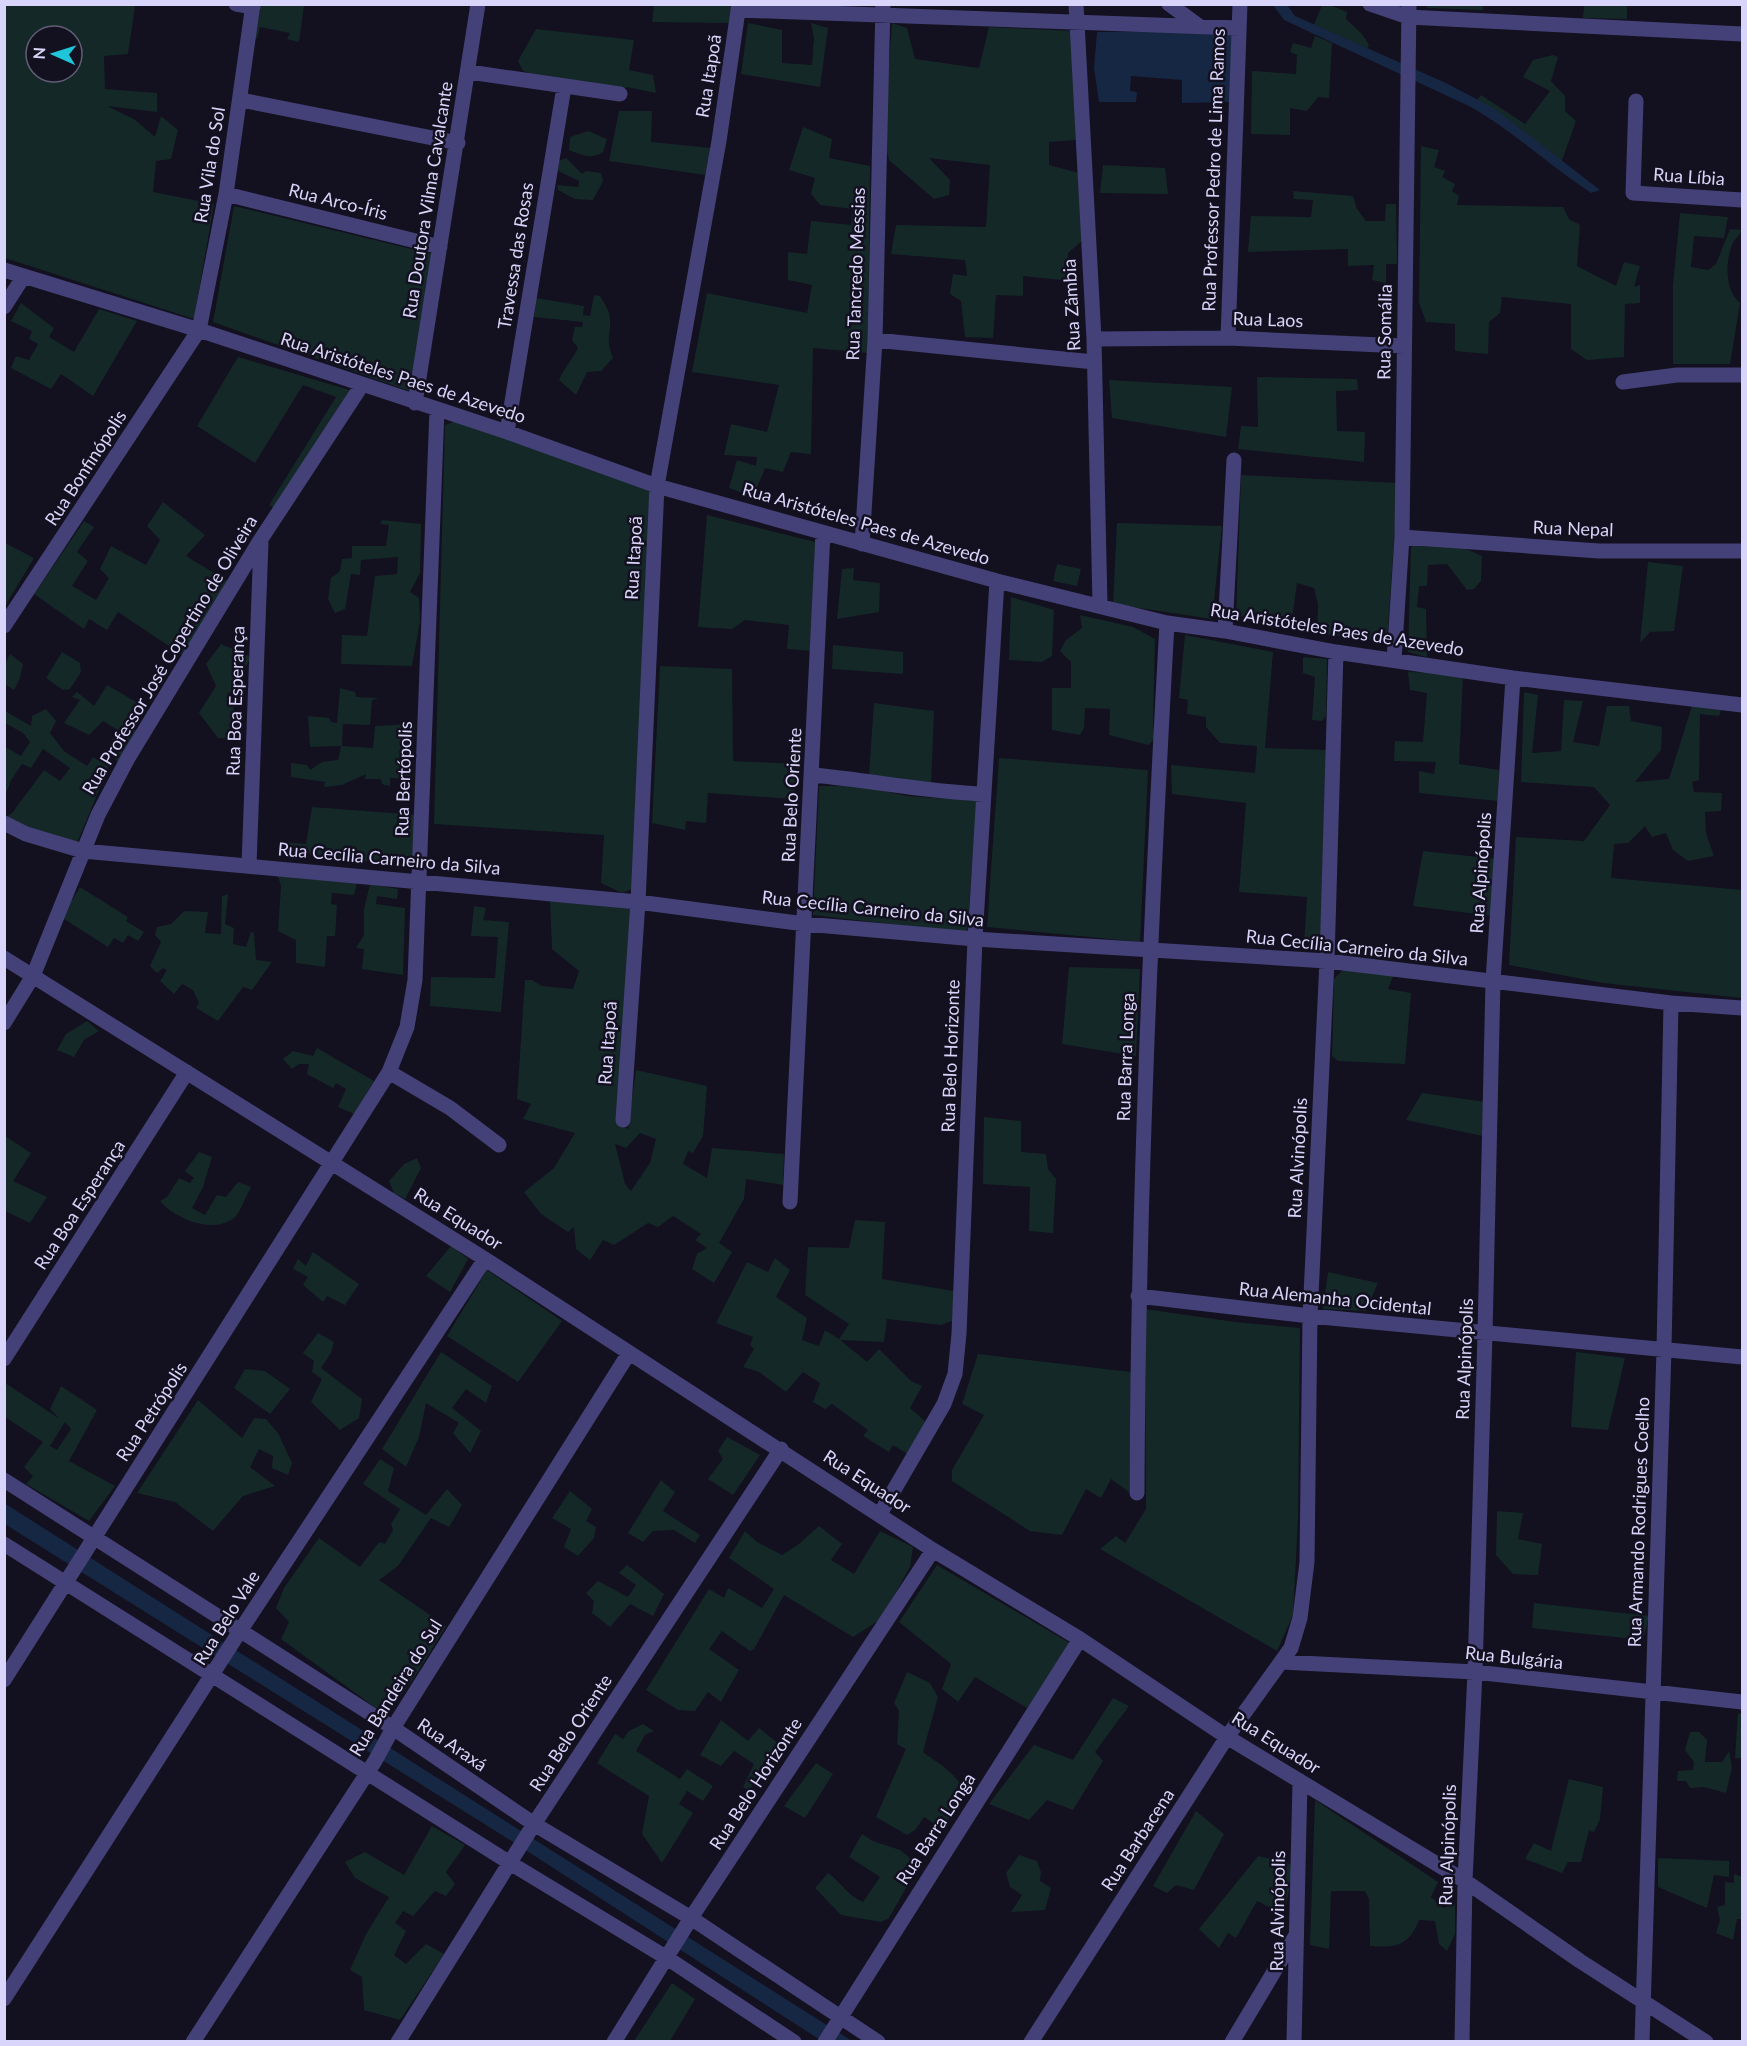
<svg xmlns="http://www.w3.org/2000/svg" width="1747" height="2046" viewBox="0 0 1747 2046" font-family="Lato,sans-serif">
<rect width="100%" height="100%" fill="#13101f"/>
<!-- green -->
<path fill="#142828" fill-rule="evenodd" d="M126 4 135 6 128 54 104 56 105 89 157 93V112L107 106 134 119 155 137 161 116 178 130 171 159 156 161 153 192 214 204 194 319 5 258V5ZM36 36H72V72H36Z
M257 5H304L299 42 287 39 290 33 260 27 257 39 253 33Z
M654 5H731V23L652 22Z
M1322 5H1330L1347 12 1346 19 1362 34 1369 45 1367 49 1314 25Z
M1427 5H1483V10L1427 8Z
M1584 5H1627V19L1583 18Z
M748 23 782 30V63L812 65 814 39 811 23 828 28 820 87 741 74Z
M892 23 907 28 915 59 979 68 989 27 1073 31 1076 140 1049 142V165L1079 173 1083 240 1068 253 1070 281 1023 276V296L996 295 993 338 965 337 961 301 950 294 953 274 967 276 965 260 891 254 896 225 986 227 990 165 929 158 950 180 949 195 934 199 889 160 884 139Z
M536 29 634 40 629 70 653 75 656 93 627 87 622 91 529 78V73L523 71 518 61Z
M1315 36 1332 43 1329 98 1318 97 1307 111 1290 108V135L1251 134 1252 71 1296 74 1297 55 1290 52 1293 43 1311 48Z
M1553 55 1558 57 1551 81 1565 96V111L1576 121 1560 166 1474 104 1481 95 1525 124 1550 91 1523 77 1533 60Z
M619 111H652L651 142 711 148 705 175 609 161Z
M803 127 832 139 829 158 870 166 868 353 813 348 811 454 791 452 783 472 765 468 753 497 729 488 737 460 756 466 757 457 724 455 731 424 767 432 779 385 692 372 707 293 807 313 812 285 788 280V252L807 254 811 221 851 225 853 209 820 205 811 194 815 178 789 170Z
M588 131 607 139 603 152C591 160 582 155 569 150L570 137Z
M1421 146 1439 150 1434 167 1445 171 1442 177 1455 184 1452 191 1459 196 1457 205 1563 207 1569 219 1580 225 1577 266 1616 286 1624 262 1640 266 1634 287 1640 285V303L1625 304 1624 357 1587 360 1571 349V304L1502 297 1500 313 1489 322 1488 354 1455 351V324L1426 322 1419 303Z
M566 158 582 174 586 171 601 173 603 181 593 200 575 199 558 190 557 185 578 187 579 181 558 171 559 161Z
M1103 165 1165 168 1168 194 1100 193Z
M1293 191 1353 196 1357 209 1366 221H1385L1386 204H1396L1397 264H1386V283L1372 280 1374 265 1348 266V249L1248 252 1251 216 1311 217 1313 200 1294 199Z
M234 206 432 254 412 392 213 322Z
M1680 213 1728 217 1724 238 1694 236 1691 267 1708 270 1716 264 1730 229 1742 230C1740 235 1733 240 1732 245 1725 263 1725 291 1740 303L1730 364H1673V285Z
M594 295 600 296C604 303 610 311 610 319 611 337 605 338 613 358L601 371 587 372 576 395 559 380C564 368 572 360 578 348L572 340 575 327H582L583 322 534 317 536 298 584 306 583 315 590 316Z
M21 303 54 328 49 337 74 352 99 309 137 321 93 396 61 374 51 389 11 368 16 356 29 360 38 344 29 339 32 331 11 321Z
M238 357 353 391 275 509 269 505 336 397 303 385 255 463 197 426Z
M1257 377 1357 379 1358 390 1336 391 1337 431 1365 432 1364 462 1238 449 1241 426 1258 427Z
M1109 380 1232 387 1226 437 1112 418Z
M456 421 652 491 634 888 622 893 601 883 604 835 434 824 445 425Z
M1241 475 1398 483 1387 642 1317 633 1318 604 1314 588 1297 583 1291 626 1293 630 1236 615Z
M163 502 205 535 186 556 229 582 185 657 118 612 107 630 89 619 84 629 34 594 84 521 94 527 77 552 88 561 72 586 96 600 109 578 100 569 111 546 146 565 160 540 147 526Z
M707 515 815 542 812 651 787 649 789 625 745 620 732 629 698 627Z
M382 520 421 524 420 573 410 592 419 598 420 622 412 666 341 664 342 635 367 636 375 576 397 574 398 557 361 560 360 575 351 574 345 609 335 613 328 599 331 578 340 571 342 559 352 558V546H386L389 525 380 524Z
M1117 523 1222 526 1212 619 1113 604Z
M5 543 34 558 5 606Z
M1421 543 1457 545 1482 556 1481 581 1474 589 1467 590 1447 564 1428 565 1427 586H1419L1417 607 1426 609 1427 657 1408 652 1411 547Z
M1648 562 1683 566 1674 631 1650 632 1640 643Z
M1057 564 1081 569 1077 586 1053 581Z
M854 568 853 580 880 583 879 612 837 619 842 569Z
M1011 597 1054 610 1052 656 1042 662 1009 660Z
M1080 615 1133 627 1155 639 1153 726 1156 738 1148 745 1109 735 1110 709 1085 708 1084 728 1080 735 1052 730V688H1071V662L1060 651 1066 640 1082 628Z
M1185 635 1273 652 1265 748 1328 750 1324 946 1304 943 1307 897 1239 892 1246 803 1172 794 1171 765 1255 773 1257 746 1220 743 1206 727V717L1187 714 1188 700 1179 698Z
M221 644 251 657 245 668H237L235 689 227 694 234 700 232 739 218 738 199 713 216 686 206 664Z
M833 645 903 652V674L832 669Z
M62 652 80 663 81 672 70 689 63 690 46 678Z
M10 654 23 664 20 678 14 690 5 684V663Z
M1303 657 1327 659 1326 716 1322 721 1312 720 1315 677 1303 673Z
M660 666 732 669 733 761 800 764 793 799 708 793 706 823 686 821 685 830 652 823Z
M1408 672 1463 674 1459 764 1499 770 1498 801 1419 793V771L1434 774 1436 762 1394 761 1395 741 1423 742 1427 693 1410 690Z
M107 685 138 703 135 736 119 763 107 750 117 730 103 721 89 735 64 723 80 700 72 697 77 692 94 706Z
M340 688 355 692 356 697 379 698 372 700 370 725 343 724 342 746 373 748 375 726 415 724 410 779 390 778V786L382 784 381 779H365L366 774 342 785 324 787 325 782 291 777V763L307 765 310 770 322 762 338 760 341 746 310 747 308 716 329 718 331 722 337 723Z
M1524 692 1538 695 1532 753 1561 751 1564 700 1583 701 1573 742 1599 746 1607 706H1629L1631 721 1662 727 1661 750 1635 782 1669 779 1692 706 1721 710 1719 716 1700 714 1699 780 1692 782 1694 792 1722 793 1721 811 1705 812 1706 833 1714 856 1688 861 1673 850 1666 833 1652 837 1645 826 1628 843 1614 844 1611 878 1742 890V998L1603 983 1509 965 1516 837 1584 841 1610 805 1594 787 1521 782Z
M874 703 934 711 931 786 869 774Z
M46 709 56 721 50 733 64 751 87 766 93 757 109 766 77 843 42 835 5 818 12 813 44 770 60 781 70 768 43 749 31 768 22 764 11 780 5 797 4 746 21 756 30 742 23 733 5 723V711L31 726 32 716Z
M999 758 1148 770 1140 942 987 927Z
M819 786H860L907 796 977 801 967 933 813 915Z
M312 807 418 815 413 867 283 850 284 842 306 844Z
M1423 851 1496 859 1493 916 1413 906Z
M278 876 357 883 354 895 332 893 331 904 337 905 335 936H327L325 967 296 963V940L278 931 281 886Z
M370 884 398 889 397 899 377 896 376 904 405 908 403 975 362 969 364 949 356 948 364 935V909Z
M80 887 128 917 126 921 144 932 138 941 128 935 123 943 114 938 108 947 61 917Z
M228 894 225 924 234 928 233 944 246 947 251 932 254 933 256 960 272 962 252 990 243 987 218 1021 196 1008 199 1003 193 990 182 984 174 994 160 981 167 970 163 968 157 973 150 966 161 942 155 935 157 927 171 924 184 911 208 912 205 933 221 934 222 896Z
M550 900 632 907 617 1124 628 1129 636 1070 707 1086 703 1136 693 1153 688 1151 683 1164 707 1178 712 1148 784 1154 783 1185 746 1179 744 1199 719 1243 732 1252 714 1283 692 1269 697 1254 707 1248 695 1240 701 1234 673 1216 658 1227 648 1223 614 1245 603 1240 590 1260 576 1249 574 1227 568 1232 541 1214 524 1192 554 1168 575 1133 523 1119 531 1104 517 1099 525 980H532L542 986 573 989 579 971 552 949ZM640 1133 656 1139 650 1163 631 1191 625 1184 615 1144 626 1148Z
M474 906 486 908 483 920 509 922 501 1012 430 1006 431 977 495 978 498 937 471 936Z
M1069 967 1140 969 1136 1056 1062 1044Z
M1343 970 1394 974 1388 989 1411 993 1405 1064 1338 1061 1332 1056 1334 979Z
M87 1021 99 1031 84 1040 74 1057 57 1050 66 1034Z
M317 1048 374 1081 354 1114 338 1107 346 1089 336 1083 333 1088 307 1074 309 1064H299L292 1069 283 1059 293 1051 313 1056Z
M1422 1093 1486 1102 1483 1136 1406 1120Z
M984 1117 1021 1121V1152L1046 1154 1048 1169 1056 1179 1053 1233 1029 1231 1030 1187 983 1184Z
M5 1136 31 1153 13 1181 47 1197 30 1223 5 1211Z
M199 1152 212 1157 203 1187 192 1208 205 1215 217 1195 226 1197 238 1182 251 1187C247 1194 240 1212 236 1216 216 1236 175 1219 160 1201L167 1197 179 1178 190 1183 194 1178 185 1171Z
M417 1158 421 1168 405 1199 394 1193 389 1181 404 1164Z
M855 1220 885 1222 882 1279 954 1291 952 1321 941 1325 887 1319 884 1342 840 1340 867 1362 879 1349 911 1381 922 1386 910 1408 927 1423 909 1455 893 1445 889 1452 863 1436 868 1430 832 1404 825 1409 813 1402 820 1383 803 1372 786 1392 759 1372 743 1367 754 1349 750 1345 753 1337 716 1323 747 1262 768 1272 775 1258 790 1270 776 1297 807 1318 802 1340 819 1346 825 1330 839 1339 849 1324 805 1295 808 1247 849 1248Z
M451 1246 468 1259 450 1292 426 1276Z
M313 1252 359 1284 345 1305 327 1296 323 1302 303 1285 308 1277 293 1269 298 1259 306 1266Z
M487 1270 562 1321 518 1382 447 1336Z
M1328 1272 1378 1283 1366 1311 1323 1309Z
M1145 1309 1235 1322 1300 1328 1298 1519 1293 1615 1277 1651 1100 1549 1116 1536 1125 1543 1146 1509Z
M318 1333 334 1342 331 1353 321 1368 362 1399 359 1418 340 1430 311 1402 322 1379 312 1372 314 1361 303 1353Z
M441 1352 492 1386 486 1403 466 1389 452 1408 481 1431 470 1453 453 1433 459 1423 426 1403 419 1437 406 1467 382 1449Z
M1576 1352 1625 1358 1608 1430 1571 1427Z
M978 1354 1131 1372 1129 1492 1111 1479 1101 1498 1086 1489 1062 1535 1030 1531 952 1481V1470L984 1415 962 1404Z
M245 1369 265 1371 290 1389 270 1414 234 1388Z
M5 1383 60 1419 50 1409 61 1386 97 1410 69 1461 115 1486 89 1521 26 1484 33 1476 24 1467 43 1442 5 1417ZM65 1422 71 1429 57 1450 50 1446Z
M198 1400 242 1438 254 1418 266 1419 278 1433 292 1463 288 1475 272 1468 273 1456 259 1449 250 1467 275 1486 243 1496 213 1531 175 1502 137 1493Z
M727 1437 760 1455 733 1495 708 1479 723 1459 718 1451Z
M380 1459 394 1468 388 1491 426 1515 447 1489 462 1505 449 1527 431 1518 398 1566 379 1580 446 1626 419 1670 387 1716 281 1639 289 1622 276 1608 284 1588 319 1538 360 1567 379 1542 385 1544 393 1530 391 1524 400 1509 363 1484Z
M661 1480 675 1492 663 1511 700 1535 695 1543 674 1530 653 1531 643 1542 628 1533Z
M570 1491 592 1509 586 1521 596 1527 594 1538 578 1556 564 1547 571 1529 552 1518Z
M1497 1511 1523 1513 1518 1539 1542 1544 1538 1575 1513 1574 1496 1555Z
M819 1526 842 1544 831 1560 854 1574 880 1531 913 1547 910 1567 881 1619 853 1637 784 1595 754 1649 750 1651 722 1631 709 1649 739 1670 721 1702 708 1692 695 1711 678 1710 646 1690 709 1589 724 1598 728 1588 762 1608 774 1589 729 1558 745 1531 757 1542 782 1555 799 1544Z
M627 1565 664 1594 653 1616 630 1604 610 1627 592 1613 594 1601 586 1593 598 1581 628 1597 636 1585 619 1573Z
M937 1565 1073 1645 1027 1708 975 1677 958 1702 942 1689 951 1664 899 1622Z
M1534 1603 1649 1616 1643 1640 1532 1628Z
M907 1672 930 1683 938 1697 923 1752C939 1764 962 1776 965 1797L942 1829 924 1817 915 1830 907 1835 876 1817 906 1749 897 1744 899 1711 894 1703Z
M1113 1698 1129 1706 1095 1752 1103 1761 1073 1810 1047 1800 1029 1820 989 1804 1034 1745 1073 1760Z
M1738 1713 1742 1714V1758H1735Z
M721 1720 748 1741 759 1728 779 1744 749 1791 743 1787 754 1764 734 1751 721 1766 700 1755Z
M643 1724 654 1731 645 1735 636 1751 680 1779 687 1769 713 1786 703 1801 687 1791 679 1804 693 1813 662 1863 642 1834 649 1796 597 1763 615 1734 623 1739 629 1731Z
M1690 1732H1699L1707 1740 1705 1762H1722L1729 1751 1732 1768 1726 1793 1704 1787 1690 1788 1686 1781H1677L1678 1771 1693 1770 1694 1762 1685 1750Z
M816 1763 833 1774 805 1818 784 1806Z
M1569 1779 1603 1787 1600 1819 1594 1832 1589 1830 1581 1862H1568L1562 1873 1525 1859 1534 1843 1551 1851Z
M1315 1800 1438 1882 1431 1897 1443 1908 1455 1904V1934L1447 1951 1439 1944 1435 1921 1419 1920C1409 1946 1396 1948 1370 1946L1369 1899 1365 1891H1331L1329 1949 1310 1945Z
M1196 1811 1224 1834 1194 1890 1176 1885 1167 1893 1153 1886Z
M432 1826 465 1845 446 1872 455 1884 446 1896 435 1891 413 1916 403 1911 395 1923 406 1931 394 1955 406 1964 426 1944 444 1954 400 2020 364 2010 362 1977 350 1970 366 1934 389 1897 355 1878 345 1862 365 1852 404 1875Z
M862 1834 873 1841 900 1850 919 1865 889 1918 881 1922 841 1915 815 1888 828 1873C842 1883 847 1895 863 1902L880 1877 849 1857Z
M1019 1855 1037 1861 1041 1872 1040 1881 1051 1888 1045 1910 1011 1912 1022 1895 1010 1887 1006 1873Z
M1258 1856 1287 1862 1294 1868 1284 1914 1257 1901 1236 1938 1228 1933 1219 1948 1199 1929Z
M1658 1858 1729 1861V1877L1714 1875 1707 1908 1658 1887Z
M1734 1874 1742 1877V1919H1737L1733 1940 1716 1933 1720 1920 1717 1907 1725 1905V1882L1734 1883Z
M672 1983 695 1999 670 2041H634Z"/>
<!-- water -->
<path fill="#162743" d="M1273 5H1287L1295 16 1448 84 1495 109 1600 190 1591 193C1550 166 1514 132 1471 107L1284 20Z
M1235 31 1230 102 1182 103V80L1131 76 1130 91 1137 92 1136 102H1099L1094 68 1097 32Z
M4 1503 852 2041H822L502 1835 19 1533 5 1524Z"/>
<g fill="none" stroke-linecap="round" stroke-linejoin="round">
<!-- street -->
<path stroke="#444178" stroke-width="15" d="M236 4 253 7
M1076 4 1094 339 1100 604
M1169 4 1199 26
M1370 4 1408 17 1742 34
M738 10 1239 28
M469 72 620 94
M241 100 458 143
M1636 101 1633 193 1742 200
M226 194 440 247
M4 270 199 330 507 432 657 486 997 581 1167 623 1225 631 1336 652 1513 678 1742 705
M4 307 24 276
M1228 338 1240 4
M1094 339 1228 338 1404 346
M875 340 1094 362
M1623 382 1677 375H1742
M415 403 478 4
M507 432 564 87
M1402 537 1599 551H1742
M862 544 875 340 883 4
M4 626 199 330 226 194 253 4
M1225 631 1234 460
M1394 660 1402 537 1409 4
M812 775C870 780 926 792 984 794
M4 823 26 834 83 851 638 902 805 924 975 939 1327 961 1671 1003 1742 1008
M249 865 261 542
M4 958 485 1259 933 1550 1080 1639 1227 1737 1465 1881 1580 1961 1706 2042
M4 1023 33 976 98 815 128 758 261 539 362 385
M389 1072 450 1108 499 1145
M623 1120 638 902 657 486 719 141 739 4
M790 1202 823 533
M1138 1296 1310 1316 1742 1357
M4 1359 187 1072
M4 1480 393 1728 534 1824 691 1918 878 2042
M1137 1493C1138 1203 1151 913 1167 623
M880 1514 944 1404 955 1374 959 1334 975 939 997 581
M4 1544 510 1863 667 1958 794 2042
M1281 1662 1475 1672 1742 1702
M4 1680 389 1072 407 1027 415 980 437 410
M4 1999 240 1631 485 1259
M193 2042 375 1761 393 1728 629 1353
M398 2042 534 1824 781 1449
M614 2042 691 1918 933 1550
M825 2042 1080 1639
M1031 2042 1227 1737 1291 1648 1300 1618 1307 1562 1310 1316 1327 961 1336 652
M1232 2042 1296 1935
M1294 2042 1300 1781
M1462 2042 1465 1881 1475 1672 1485 1334 1493 981 1513 678
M1642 2042 1664 1350 1671 1003"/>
</g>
<g text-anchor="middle" stroke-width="5" stroke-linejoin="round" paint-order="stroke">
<!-- street labels -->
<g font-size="18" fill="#d9d4f9" stroke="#13101f">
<text transform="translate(709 76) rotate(-81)" y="6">Rua Itapoã</text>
<text transform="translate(210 165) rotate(-81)" y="6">Rua Vila do Sol</text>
<text transform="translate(1214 170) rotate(-88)" y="6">Rua Professor Pedro de Lima Ramos</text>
<text transform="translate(1689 177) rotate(4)" y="6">Rua Líbia</text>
<text transform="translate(428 200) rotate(-81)" y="6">Rua Doutora Vilma Cavalcante</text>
<text transform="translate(338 202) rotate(14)" y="6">Rua Arco-Íris</text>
<text transform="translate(516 256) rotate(-81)" y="6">Travessa das Rosas</text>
<text transform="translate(856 274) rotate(-88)" y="6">Rua Tancredo Messias</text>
<text transform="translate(1072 305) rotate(-93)" y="6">Rua Zâmbia</text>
<text transform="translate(1268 320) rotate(2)" y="6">Rua Laos</text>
<text transform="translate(1385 332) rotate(-89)" y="6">Rua Somália</text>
<text transform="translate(403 378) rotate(18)" y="6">Rua Aristóteles Paes de Azevedo</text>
<text transform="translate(86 468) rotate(-57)" y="6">Rua Bonfinópolis</text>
<text transform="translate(866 524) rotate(16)" y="6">Rua Aristóteles Paes de Azevedo</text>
<text transform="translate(1573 529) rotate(2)" y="6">Rua Nepal</text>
<text transform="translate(634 558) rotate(-87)" y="6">Rua Itapoã</text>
<text transform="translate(1337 630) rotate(9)" y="6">Rua Aristóteles Paes de Azevedo</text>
<text transform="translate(170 655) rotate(-59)" y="6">Rua Professor José Copertino de Oliveira</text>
<text transform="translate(236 701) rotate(-88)" y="6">Rua Boa Esperança</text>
<text transform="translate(404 779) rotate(-88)" y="6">Rua Bertópolis</text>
<text transform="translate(792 795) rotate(-87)" y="6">Rua Belo Oriente</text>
<text transform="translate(389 859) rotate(5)" y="6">Rua Cecília Carneiro da Silva</text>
<text transform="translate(1481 873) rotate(-86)" y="6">Rua Alpinópolis</text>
<text transform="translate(873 909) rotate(6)" y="6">Rua Cecília Carneiro da Silva</text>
<text transform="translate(1357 948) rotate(6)" y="6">Rua Cecília Carneiro da Silva</text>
<text transform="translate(608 1043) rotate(-86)" y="6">Rua Itapoã</text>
<text transform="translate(951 1056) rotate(-88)" y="6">Rua Belo Horizonte</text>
<text transform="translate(1126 1057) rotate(-88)" y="6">Rua Barra Longa</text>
<text transform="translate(1298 1158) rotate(-87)" y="6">Rua Alvinópolis</text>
<text transform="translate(80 1205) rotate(-57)" y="6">Rua Boa Esperança</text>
<text transform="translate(458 1219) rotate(32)" y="6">Rua Equador</text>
<text transform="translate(1335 1299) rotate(6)" y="6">Rua Alemanha Ocidental</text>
<text transform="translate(1465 1359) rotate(-88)" y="6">Rua Alpinópolis</text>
<text transform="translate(152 1412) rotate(-57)" y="6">Rua Petrópolis</text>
<text transform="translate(867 1482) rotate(33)" y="6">Rua Equador</text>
<text transform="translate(1639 1522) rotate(-88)" y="6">Rua Armando Rodrigues Coelho</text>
<text transform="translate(227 1618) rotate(-58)" y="6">Rua Belo Vale</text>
<text transform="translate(1514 1658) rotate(6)" y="6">Rua Bulgária</text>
<text transform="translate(396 1688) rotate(-58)" y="6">Rua Bandeira do Sul</text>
<text transform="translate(571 1733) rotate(-57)" y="6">Rua Belo Oriente</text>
<text transform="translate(1276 1743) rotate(32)" y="6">Rua Equador</text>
<text transform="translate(452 1745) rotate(34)" y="6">Rua Araxá</text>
<text transform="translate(756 1784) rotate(-57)" y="6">Rua Belo Horizonte</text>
<text transform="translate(936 1829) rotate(-57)" y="6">Rua Barra Longa</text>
<text transform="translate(1138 1840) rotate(-57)" y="6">Rua Barbacena</text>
<text transform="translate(1448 1845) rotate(-88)" y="6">Rua Alpinópolis</text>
<text transform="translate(1278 1911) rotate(-89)" y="6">Rua Alvinópolis</text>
</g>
</g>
<!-- border -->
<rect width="1747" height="2046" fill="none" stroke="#d9d4f9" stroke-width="12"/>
<!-- north arrow -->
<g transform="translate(54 54) rotate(273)"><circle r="28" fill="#13101f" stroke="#625e76" stroke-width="1.5"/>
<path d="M0-4.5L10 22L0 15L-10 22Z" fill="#1fc6da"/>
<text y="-9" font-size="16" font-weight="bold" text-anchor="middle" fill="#d9d4f9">N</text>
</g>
</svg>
